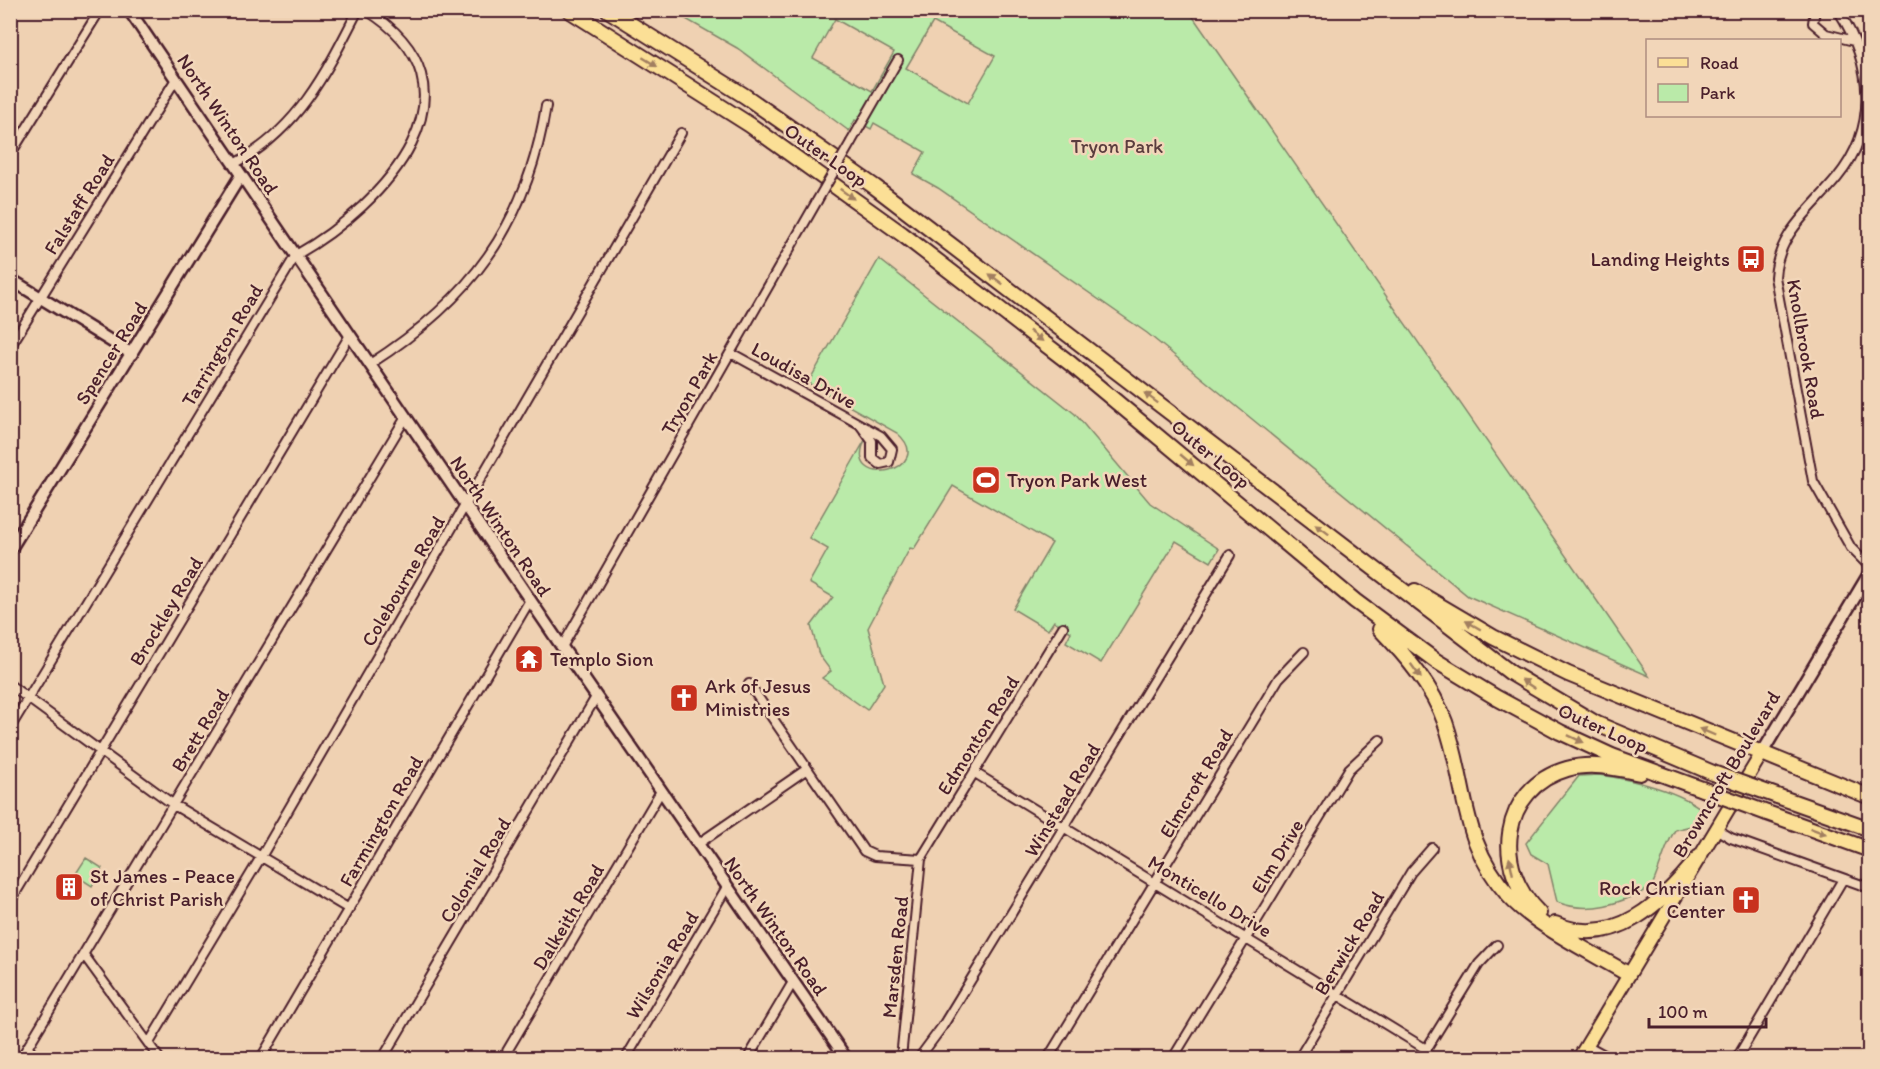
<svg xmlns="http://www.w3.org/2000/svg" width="1880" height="1069" viewBox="0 0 1880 1069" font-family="Itim,sans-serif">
<rect width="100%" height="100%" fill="#efd1b2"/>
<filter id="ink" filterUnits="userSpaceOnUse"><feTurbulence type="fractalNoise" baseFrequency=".0167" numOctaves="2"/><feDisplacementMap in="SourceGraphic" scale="12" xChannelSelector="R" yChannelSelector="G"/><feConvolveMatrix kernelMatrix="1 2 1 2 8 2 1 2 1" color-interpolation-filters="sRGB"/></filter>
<g filter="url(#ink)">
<!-- green -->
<path fill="#baeaa9" stroke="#82846a" stroke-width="1.5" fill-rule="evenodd" d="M688 10 1189 11 1649 676 1468 596 1147 333 938 188 913 174 925 152 874 123 871 129 855 120 849 131 737 48 684 18ZM835 19 894 52 872 91 813 58ZM933 22 995 56 968 103 906 68Z
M879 259 1075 414 1150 503 1219 549 1211 562 1176 541 1101 663 1066 642 1071 632 1054 621 1048 630 1013 609 1052 543 953 486 914 549 910 548 868 628 884 684 867 710 822 678 831 671 819 655 811 626 833 597 809 583 828 549 809 538 865 440C842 493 940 470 897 433L808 383Z
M1599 775C1630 779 1683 791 1706 813L1691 826 1675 830C1664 848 1660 869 1651 888 1621 903 1589 915 1557 902L1548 864 1531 854 1526 843 1579 776Z
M86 858 102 868 92 886 75 875Z"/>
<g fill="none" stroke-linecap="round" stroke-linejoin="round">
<!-- street casing -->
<g stroke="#4a1f2b" stroke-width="12">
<path id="street" d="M1815 10 1813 23 1826 34 1854 41
M1838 10C1873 64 1879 127 1837 178 1811 210 1778 233 1775 277L1813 481 1851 548 1870 567
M851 142 898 60
M10 155 100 10
M234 164C298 130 326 73 358 10
M10 347 176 79
M731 353 881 436 892 449 889 462 880 464 872 458V441L861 426
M370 364C470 300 527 225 546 106
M562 647 817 201
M749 684 864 851 875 856 921 859
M10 685 174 805 349 909
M10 728 296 255C384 205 493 88 366 10
M975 773 1426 1049
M1716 829 1731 838 1870 888
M698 844 807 769
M10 902 350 335
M84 955 159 1058
M149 1043 261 857 681 133
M1586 1045 1610 1058
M28 1048 36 1058
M21 1058 406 417
M261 1058 530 600
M383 1058 596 697
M503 1058 661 791
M626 1058 727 887
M748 1058 793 982
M901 1058 921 859 1063 627
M919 1058 942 1027 1230 555
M1048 1058 1279 678 1304 652
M1173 1058 1349 769 1380 740
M1299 1058 1411 872 1432 848
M1421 1058 1479 964 1497 945
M1737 1058 1843 879"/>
</g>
<!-- secondary casing -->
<g stroke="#4a1f2b" stroke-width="15">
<path id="secondary" d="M129 10 562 647 846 1058
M10 279 132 354
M10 550 241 175
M1762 753 1870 572"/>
</g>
<!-- primary casing -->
<g stroke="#4a1f2b" stroke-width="16">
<path id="primary" d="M1579 1058 1762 753"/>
</g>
<!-- highway casing -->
<g stroke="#4a1f2b" stroke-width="18">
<path id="highway" d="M569 10 750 125 902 234 1071 364 1355 601 1436 661 1497 698 1560 732 1612 756 1702 789
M608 10 745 96 875 187 1511 673 1597 724 1713 773
M1415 591 1493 637 1568 674 1870 797
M1380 629C1406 656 1432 686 1445 722 1468 787 1459 840 1509 896 1536 926 1593 953 1628 974
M1777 796 1870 829
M1767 813 1870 850
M1539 913C1492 869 1500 788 1567 769 1591 762 1616 768 1640 773
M1555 924C1615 950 1664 901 1698 858"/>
</g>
<!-- street -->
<use href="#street" stroke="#f2d6b9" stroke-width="8"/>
<!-- secondary -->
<use href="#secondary" stroke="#f2d6b9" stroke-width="10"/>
<!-- primary -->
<use href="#primary" stroke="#fbdf96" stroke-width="12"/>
<!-- highway -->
<use href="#highway" stroke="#fbdf96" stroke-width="14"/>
<!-- street-bridge casing -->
<g stroke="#4a1f2b" stroke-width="12" stroke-linecap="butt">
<path id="street-bridge" d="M817 201 851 142"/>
</g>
<!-- highway-bridge casing -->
<g stroke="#4a1f2b" stroke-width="18" stroke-linecap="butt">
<path id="highway-bridge" d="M1713 773 1777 796
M1702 789 1767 813"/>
</g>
<!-- street-bridge -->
<use href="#street-bridge" stroke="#f2d6b9" stroke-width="8"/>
<!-- highway-bridge -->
<use href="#highway-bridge" stroke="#fbdf96" stroke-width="14"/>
</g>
<!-- one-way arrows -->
<defs><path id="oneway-solid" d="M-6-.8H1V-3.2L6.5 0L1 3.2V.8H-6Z" transform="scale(1.5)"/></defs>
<g fill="#a27f60">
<use href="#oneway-solid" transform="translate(650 62) rotate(32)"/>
<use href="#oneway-solid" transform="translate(847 194) rotate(36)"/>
<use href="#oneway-solid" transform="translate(996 279) rotate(-143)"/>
<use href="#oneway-solid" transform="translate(1036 336) rotate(38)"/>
<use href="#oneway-solid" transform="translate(1151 398) rotate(-143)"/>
<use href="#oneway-solid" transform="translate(1187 460) rotate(40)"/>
<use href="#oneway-solid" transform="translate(1322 529) rotate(-143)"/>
<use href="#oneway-solid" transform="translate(1473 625) rotate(-150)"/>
<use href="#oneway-solid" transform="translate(1416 671) rotate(54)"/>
<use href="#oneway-solid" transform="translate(1528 684) rotate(-146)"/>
<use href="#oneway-solid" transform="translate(1707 732) rotate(-157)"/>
<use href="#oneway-solid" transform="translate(1576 739) rotate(25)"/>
<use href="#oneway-solid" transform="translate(1818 831) rotate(20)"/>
<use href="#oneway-solid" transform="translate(1511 866) rotate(-102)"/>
</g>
</g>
<!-- icons -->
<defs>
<g id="bus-square" transform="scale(1.5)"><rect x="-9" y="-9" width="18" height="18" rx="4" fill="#c8321e" stroke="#f2d6b9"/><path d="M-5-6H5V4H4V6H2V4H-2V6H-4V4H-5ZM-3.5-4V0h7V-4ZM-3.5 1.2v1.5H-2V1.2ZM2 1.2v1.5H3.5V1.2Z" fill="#fff"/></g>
<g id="stadium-square" transform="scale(1.5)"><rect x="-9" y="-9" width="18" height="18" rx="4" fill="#c8321e" stroke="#f2d6b9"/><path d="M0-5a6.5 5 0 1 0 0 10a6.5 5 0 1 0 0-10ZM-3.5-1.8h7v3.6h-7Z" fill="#fff"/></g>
<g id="temple-square" transform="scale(1.5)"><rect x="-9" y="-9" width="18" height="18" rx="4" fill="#c8321e" stroke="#f2d6b9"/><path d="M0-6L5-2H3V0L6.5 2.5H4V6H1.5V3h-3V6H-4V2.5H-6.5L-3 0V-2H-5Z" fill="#fff"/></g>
<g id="church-square" transform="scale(1.5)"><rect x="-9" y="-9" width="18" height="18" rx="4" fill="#c8321e" stroke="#f2d6b9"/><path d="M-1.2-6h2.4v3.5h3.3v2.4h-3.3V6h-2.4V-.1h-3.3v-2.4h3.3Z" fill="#fff"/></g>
<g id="building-square" transform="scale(1.5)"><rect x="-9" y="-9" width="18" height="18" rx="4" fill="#c8321e" stroke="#f2d6b9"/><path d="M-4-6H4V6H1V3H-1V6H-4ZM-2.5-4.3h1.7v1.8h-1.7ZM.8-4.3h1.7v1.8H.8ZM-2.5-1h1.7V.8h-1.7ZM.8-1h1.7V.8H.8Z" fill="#fff"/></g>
</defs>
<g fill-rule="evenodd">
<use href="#bus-square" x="1751" y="259"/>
<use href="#stadium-square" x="986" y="480"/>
<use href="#temple-square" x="529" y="659"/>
<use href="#church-square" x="684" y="698"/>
<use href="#building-square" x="69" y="887"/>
<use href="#church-square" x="1746" y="900"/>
</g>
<g text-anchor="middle" stroke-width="5" stroke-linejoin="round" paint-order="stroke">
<!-- street labels -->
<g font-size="20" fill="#4a1f2b" stroke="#f2d6b9">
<text transform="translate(228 124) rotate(56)" y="7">North Winton Road</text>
<text transform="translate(826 155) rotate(35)" y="7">Outer Loop</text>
<text transform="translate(79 204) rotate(-58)" y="7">Falstaff Road</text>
<text transform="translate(222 345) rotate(-59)" y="7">Tarrington Road</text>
<text transform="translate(1806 349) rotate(80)" y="7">Knollbrook Road</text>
<text transform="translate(111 353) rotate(-58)" y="7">Spencer Road</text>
<text transform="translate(804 375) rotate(29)" y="7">Loudisa Drive</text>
<text transform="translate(689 393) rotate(-60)" y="7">Tryon Park</text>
<text transform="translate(1211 454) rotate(40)" y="7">Outer Loop</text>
<text transform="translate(501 526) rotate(56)" y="7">North Winton Road</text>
<text transform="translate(403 581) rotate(-60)" y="7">Colebourne Road</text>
<text transform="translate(166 611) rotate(-59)" y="7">Brockley Road</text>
<text transform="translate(1603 728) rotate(24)" y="7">Outer Loop</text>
<text transform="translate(200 730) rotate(-59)" y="7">Brett Road</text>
<text transform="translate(978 735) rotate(-58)" y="7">Edmonton Road</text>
<text transform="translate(1726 774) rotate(-59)" y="7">Browncroft Boulevard</text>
<text transform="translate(1196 783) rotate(-59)" y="7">Elmcroft Road</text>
<text transform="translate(1062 800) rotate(-59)" y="7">Winstead Road</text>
<text transform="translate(381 821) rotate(-60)" y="7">Farmington Road</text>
<text transform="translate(1277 856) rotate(-59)" y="7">Elm Drive</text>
<text transform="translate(475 870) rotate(-59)" y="7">Colonial Road</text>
<text transform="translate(1210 896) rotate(31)" y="7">Monticello Drive</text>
<text transform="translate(568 917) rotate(-59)" y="7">Dalkeith Road</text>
<text transform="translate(776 926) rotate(55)" y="7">North Winton Road</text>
<text transform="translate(1349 943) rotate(-59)" y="7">Berwick Road</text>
<text transform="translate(895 957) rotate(-84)" y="7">Marsden Road</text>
<text transform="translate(662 965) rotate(-59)" y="7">Wilsonia Road</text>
</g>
<!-- park labels -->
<g font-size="20" fill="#5b3d3e" stroke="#f2d6b9">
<text x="1117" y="153">Tryon Park</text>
</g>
<!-- poi labels -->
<g font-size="20" fill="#4a1f2b" stroke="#f2d6b9" text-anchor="start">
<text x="1730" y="266" text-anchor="end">Landing Heights</text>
<text x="1007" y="487">Tryon Park West</text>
<text x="550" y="666">Templo Sion</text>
<text x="705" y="693">Ark of Jesus<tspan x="705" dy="23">Ministries</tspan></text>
<text x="90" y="883">St James - Peace<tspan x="90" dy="23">of Christ Parish</tspan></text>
<text x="1725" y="895" text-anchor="end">Rock Christian<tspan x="1725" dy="23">Center</tspan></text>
</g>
</g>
<!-- margin -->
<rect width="1880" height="1069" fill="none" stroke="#f2d6b9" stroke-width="36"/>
<rect x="18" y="18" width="1844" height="1033" fill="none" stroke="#4a1f2b" stroke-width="2" filter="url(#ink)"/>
<!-- legend -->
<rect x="1646" y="39" width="195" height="78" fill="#f2d6b9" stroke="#af8d80" stroke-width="1.5"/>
<rect x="1658" y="58" width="30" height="9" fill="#fbdf96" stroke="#af8d80" stroke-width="1.5"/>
<text x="1700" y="69" font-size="18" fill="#4a1f2b">Road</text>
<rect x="1658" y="84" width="30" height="18" fill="#baeaa9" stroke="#af8d80" stroke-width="1.5"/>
<text x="1700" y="99" font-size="18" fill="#4a1f2b">Park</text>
<!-- scale -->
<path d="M1649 1018v9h117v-9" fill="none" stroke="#4a1f2b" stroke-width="3"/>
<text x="1658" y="1018" font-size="18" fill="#4a1f2b" stroke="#f2d6b9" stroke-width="4.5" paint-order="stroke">100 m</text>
</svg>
